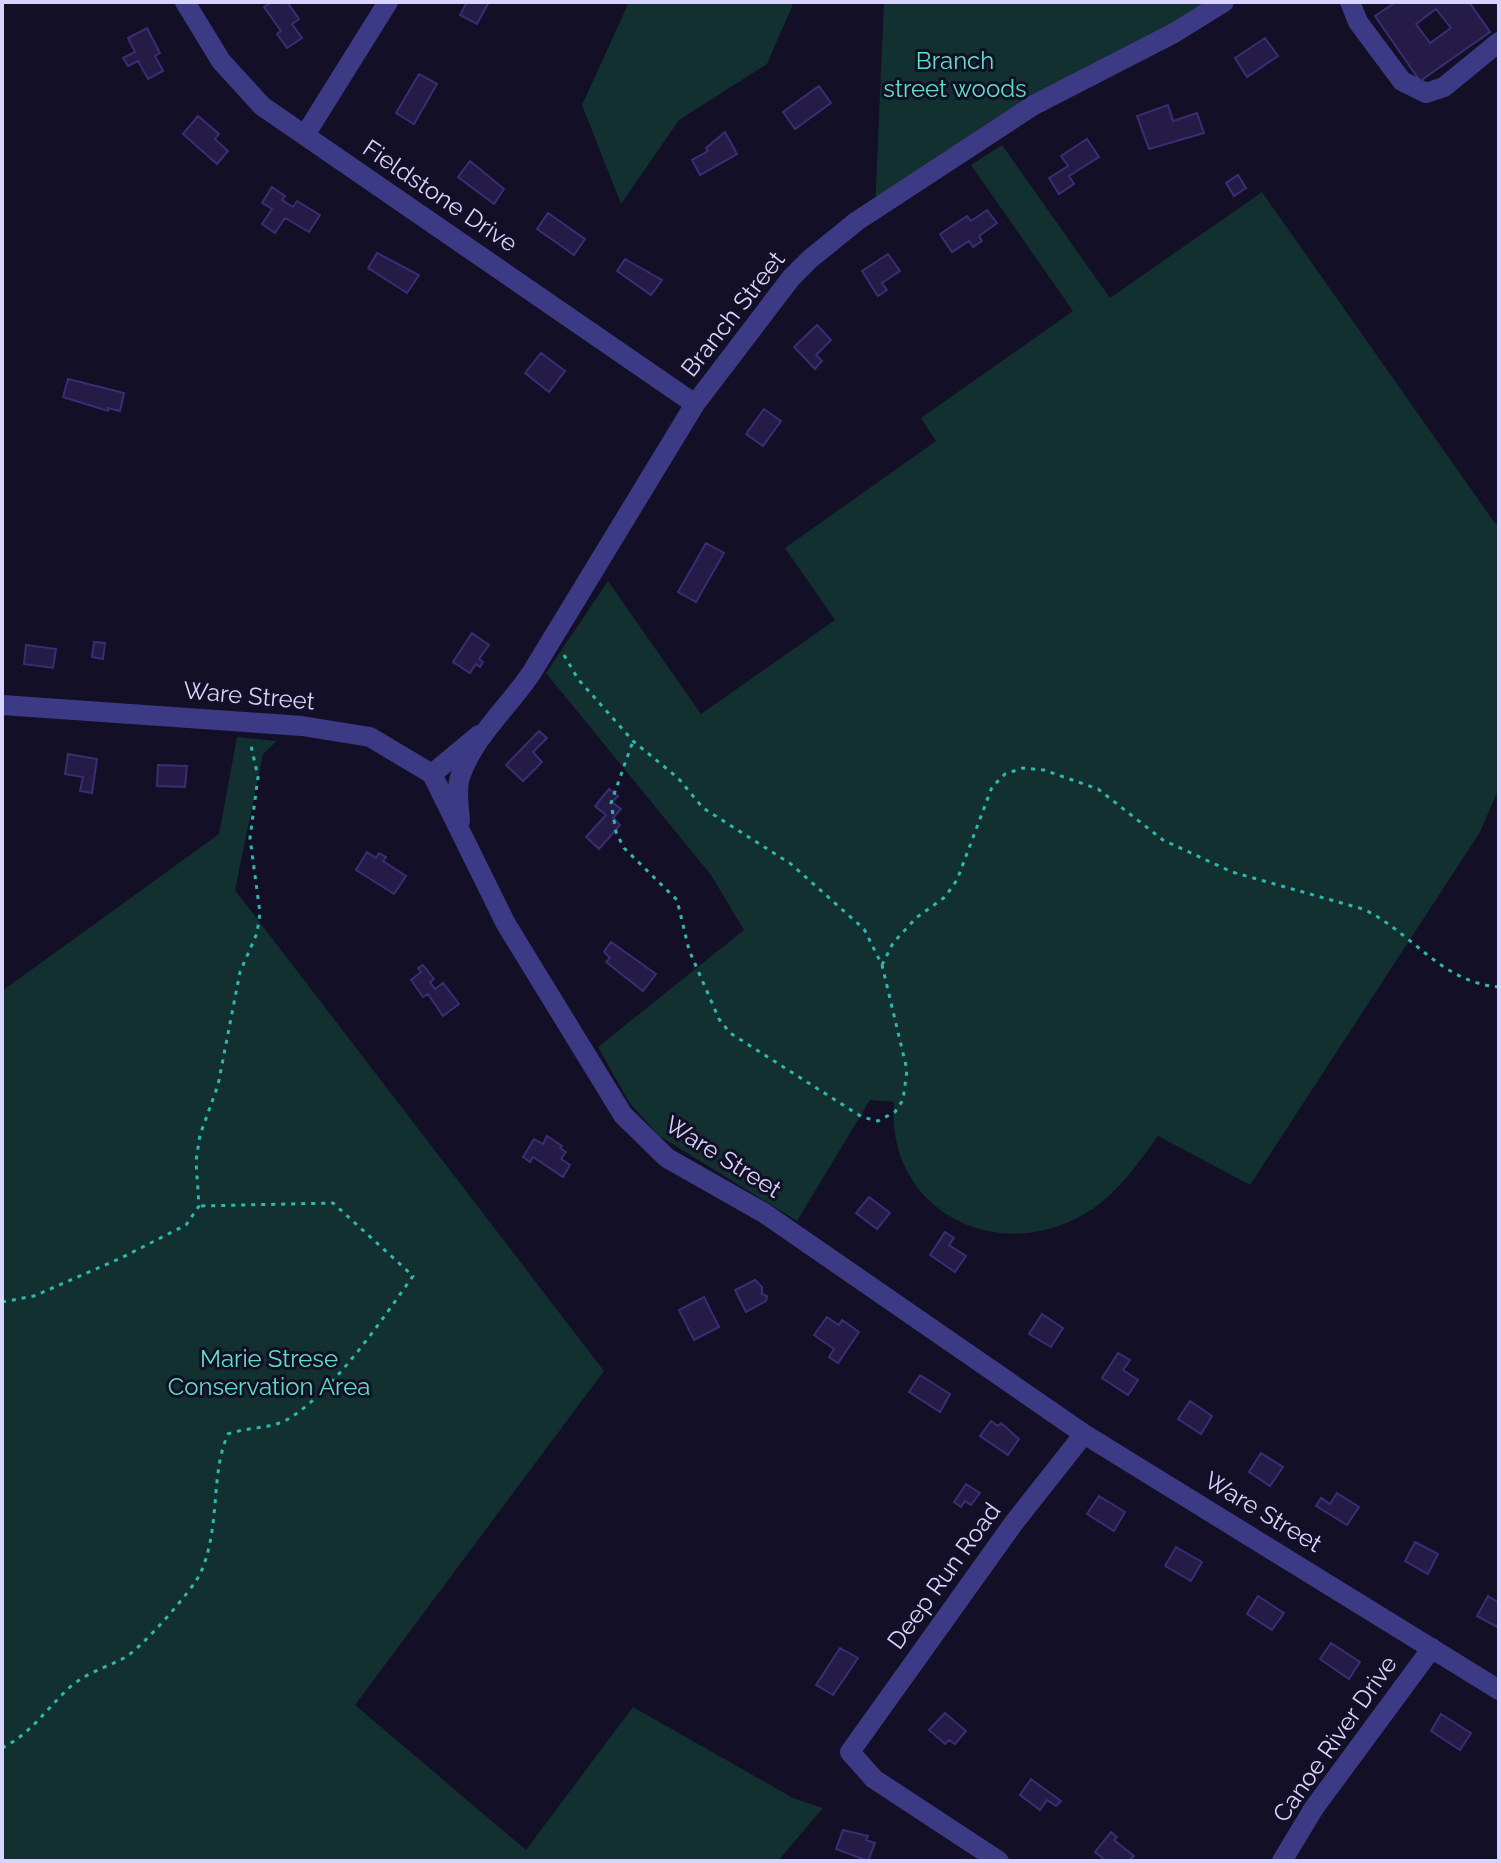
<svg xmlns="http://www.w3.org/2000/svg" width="1501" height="1863" viewBox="0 0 1501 1863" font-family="Raleway,sans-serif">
<rect width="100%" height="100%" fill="#130f26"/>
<!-- green -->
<path fill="#12302f" d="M629 2H794L767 64 679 120 621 204 582 105Z
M884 2H1219L875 210Z
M1002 145 1110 298 1262 192 1499 529V788L1480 832 1250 1185 1158 1136C1136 1166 1116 1196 1083 1215 993 1266 885 1207 894 1102L870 1100 797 1221 658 1135 629 1102 598 1047 744 930 711 875 546 673 608 581 701 714 835 620 785 548 936 441 921 418 1073 311 971 165Z
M237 737 277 741 263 754 235 890 604 1371 355 1705 526 1850 633 1707 793 1798 823 1808 778 1861H2V991L219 834Z"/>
<!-- building -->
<path fill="#241b47" stroke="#3b2d73" stroke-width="2" fill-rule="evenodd" d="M272 2H287L299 19 292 24 302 38 287 48 277 34 281 31 264 7Z
M467 2H489L477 24 460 15Z
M1396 2H1469L1490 32 1420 81 1375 16ZM1436 9 1451 28 1430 43 1416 24Z
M147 28 160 53 155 56 163 71 148 79 138 61 128 66 123 58 135 52 128 38Z
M1265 38 1278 56 1247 77 1235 58Z
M419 74 437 84 414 124 396 113Z
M819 86 831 103 795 129 783 112Z
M1168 105 1173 121 1197 113 1204 133 1149 149 1137 116Z
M198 116 219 134 215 139 228 151 217 164 183 134Z
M725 132 737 154 700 175 692 160 708 151 706 148Z
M1087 139 1099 157 1069 176 1074 184 1059 194 1049 178 1068 166 1061 156Z
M470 161 504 189 494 204 458 177Z
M1238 175 1246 188 1234 196 1226 183Z
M272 187 285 196 282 200 293 207 297 201 320 215 309 232 285 218 275 233 262 224 272 209 262 203Z
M987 210 997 223 979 236 982 241 973 247 969 241 952 252 940 234 967 216 971 221Z
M548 213 585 239 574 255 537 229Z
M377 253 419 275 407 293 368 268Z
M888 254 900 271 882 283 887 290 878 296 862 271Z
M625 259 662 280 651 295 617 271Z
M817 325 831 340 816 355 822 361 815 369 794 347Z
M541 353 565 371 549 392 525 373Z
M68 379 124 393 120 411 108 408V411L63 397Z
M764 409 781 421 763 446 746 434Z
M706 543 724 553 696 602 678 592Z
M472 633 489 645 479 659 483 662 480 667 476 664 470 673 453 662Z
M94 642 105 643 103 659 92 657Z
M26 645 56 649 53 668 24 664Z
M539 731 547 738 533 752 542 762 523 781 506 765Z
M68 754 97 759 92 793 80 791 83 777 65 774Z
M158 765 187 766 185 787 157 786Z
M609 789 618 796 612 802 621 809 613 818 620 825 599 849 586 837 606 815 595 806Z
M367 852 376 858 379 853 386 857 383 861 406 876 394 894 356 870Z
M611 942 656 974 643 991 606 962 610 958 604 952Z
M423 965 434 979 430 982 435 989 443 983 459 1004 443 1016 428 994 423 997 411 980 421 972 418 968Z
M547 1136 562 1146 560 1148 566 1152 561 1159 570 1165 563 1177 533 1157 530 1162 523 1157 534 1139 543 1144Z
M869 1197 890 1213 877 1229 856 1213Z
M945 1232 954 1238 949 1245 966 1256 955 1272 930 1255Z
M755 1280 762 1287V1294L767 1296 766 1301 746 1312 735 1290Z
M704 1297 719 1327 694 1340 679 1310Z
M1042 1314 1063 1328 1051 1347 1029 1334Z
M827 1317 839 1325 842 1320 859 1332 838 1363 829 1357 834 1349 814 1335Z
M1118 1353 1130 1360 1123 1370 1138 1380 1128 1395 1102 1378Z
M920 1375 950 1394 940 1412 909 1392Z
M1190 1401 1212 1416 1201 1434 1178 1419Z
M991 1421 998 1426 1001 1423 1019 1439 1008 1455 980 1436Z
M1261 1453 1283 1467 1270 1486 1249 1472Z
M966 1484 980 1493 971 1505 965 1501 961 1507 954 1502Z
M1337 1493 1359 1507 1347 1525 1316 1506 1321 1498 1330 1504Z
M1099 1496 1125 1512 1114 1531 1087 1514Z
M1415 1542 1438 1554 1428 1574 1405 1561Z
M1176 1547 1202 1562 1191 1581 1165 1566Z
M1258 1596 1284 1613 1272 1630 1247 1614Z
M1488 1596 1499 1603V1628L1477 1616Z
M1331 1643 1360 1662 1349 1679 1320 1659Z
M840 1648 858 1658 833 1695 816 1685Z
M945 1713 966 1731 955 1744 949 1740 945 1744 929 1730Z
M1441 1714 1471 1733 1460 1750 1431 1731Z
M1031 1779 1061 1801 1056 1806 1047 1800 1040 1810 1020 1795Z
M843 1830 868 1836 866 1840 875 1843 868 1861 836 1849Z
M1111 1832 1117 1837 1114 1840 1134 1856 1129 1861H1106L1095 1852Z"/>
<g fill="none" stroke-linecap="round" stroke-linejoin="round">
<!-- path -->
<path stroke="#2fb8b0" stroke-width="3" stroke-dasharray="4 6" stroke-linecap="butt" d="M564 655 578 679 633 741 678 778 703 808 791 864 864 929 882 965 907 1070 903 1100 895 1112 878 1121 862 1117 730 1033 719 1019 689 950 677 900 624 848 616 832 611 803 633 741
M882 965 893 943 916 918 945 897 957 880 992 787 1005 774 1023 768 1044 770 1098 789 1163 840 1232 872 1363 909C1412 932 1440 982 1499 987
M2 1302 34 1296 121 1258 186 1225 199 1206 196 1161 200 1135 218 1085 240 972 257 933 260 913 250 838 258 777 250 741
M2 1748C32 1733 46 1709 70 1687 86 1673 105 1668 124 1658 141 1649 193 1590 201 1572 221 1526 210 1474 228 1434 250 1426 273 1430 293 1416 338 1385 381 1321 413 1276L333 1203 199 1206"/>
<!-- minor -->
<path stroke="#3d3a85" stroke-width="20" d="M185 2 221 61 262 106 695 404
M1350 2 1358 22 1402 81 1426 93 1444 87 1499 42
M305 135 388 2
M2 705 302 726 370 737 432 774 506 924 623 1115 667 1158 764 1213 1084 1434 1499 1690
M432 774 479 735
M460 821C459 808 456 789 460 777 474 736 509 707 532 672L695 404 791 278 810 259 857 221 1034 105 1174 33 1224 2
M999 1861 874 1779 850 1752 1013 1524 1084 1434
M1282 1861 1314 1808 1432 1648"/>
</g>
<g text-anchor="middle" stroke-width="6" stroke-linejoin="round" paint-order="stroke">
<!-- park labels -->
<g font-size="24" fill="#5fe0c0" stroke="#130f26">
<text x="955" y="69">Branch<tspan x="955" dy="28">street woods</tspan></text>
<text x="269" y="1367">Marie Strese<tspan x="269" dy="28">Conservation Area</tspan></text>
</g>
<!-- street labels -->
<g font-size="24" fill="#d9d4ff" stroke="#130f26">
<text transform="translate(440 196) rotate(34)" y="8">Fieldstone Drive</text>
<text transform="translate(733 314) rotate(-52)" y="8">Branch Street</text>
<text transform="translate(249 696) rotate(5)" y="8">Ware Street</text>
<text transform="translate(723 1157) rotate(32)" y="8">Ware Street</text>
<text transform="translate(1263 1512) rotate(31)" y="8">Ware Street</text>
<text transform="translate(944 1576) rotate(-54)" y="8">Deep Run Road</text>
<text transform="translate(1335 1739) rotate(-55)" y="8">Canoe River Drive</text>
</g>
</g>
<!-- border -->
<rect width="1501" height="1863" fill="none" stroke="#d9d4ff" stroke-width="8"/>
</svg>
